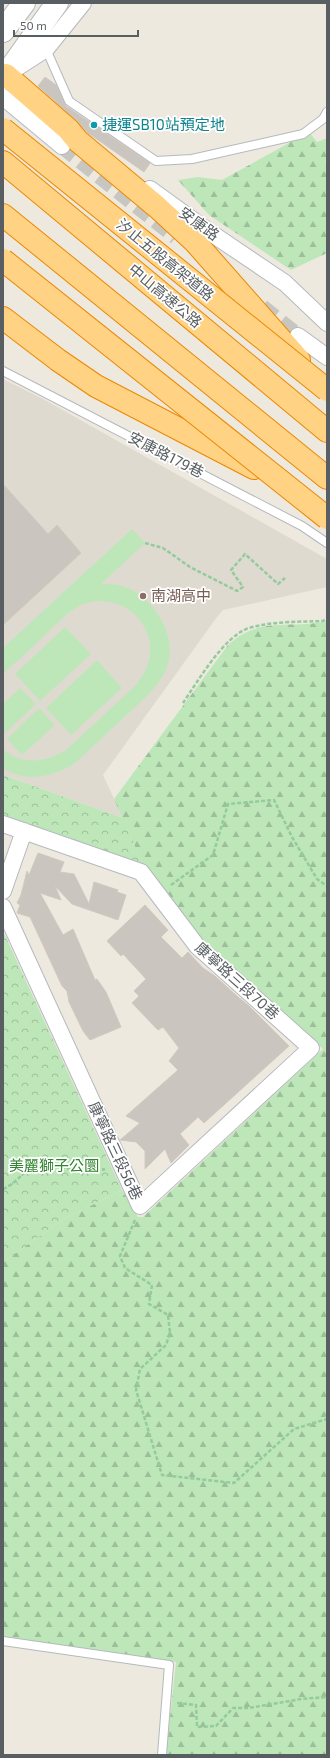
<svg xmlns="http://www.w3.org/2000/svg" width="330" height="1758" viewBox="0 0 330 1758" font-family="'Exo 2','Noto Sans TC',sans-serif">
<defs>
<pattern id="forest-firs" width="22" height="20" patternUnits="userSpaceOnUse"><rect width="22" height="20" fill="#bee7b9"/><path d="M5 1l3.5 6h-7zM16 11l3.5 6h-7z" fill="#9dbe9a"/></pattern>
<pattern id="park-crowns" width="20" height="18" patternUnits="userSpaceOnUse"><rect width="20" height="18" fill="#bee7b9"/><path d="M2 6a3 3 0 1 1 6 0M12 15a3 3 0 1 1 6 0" fill="none" stroke="#9dbe9a"/></pattern>
</defs>
<rect width="100%" height="100%" fill="#ede9df"/>
<!-- education -->
<path fill="#dfdad0" d="M3 379 43 399 327 559V587L223 610 217 617 103 775 123 818 3 775Z"/>
<!-- forest -->
<path fill="url(#forest-firs)" d="M309 132 317 142 327 138V159L325 162 327 164V253L291 270 209 215 178 180 198 177 222 180Z
M327 621V1755H166L176 1662 3 1638V1262L64 1219 122 1190 138 1217H143L323 1049 199 936 143 865 114 799 228 645C261 615 289 630 327 621Z"/>
<!-- park -->
<path fill="url(#park-crowns)" d="M3 775 123 818 143 865 3 816Z
M3 931 122 1190 64 1219 3 1262Z"/>
<!-- garden -->
<path fill="#bee7b9" d="M132 529 145 543 101 584C110 584 119 584 128 588 155 600 176 634 168 664 164 677 156 686 148 695L75 763C54 777 26 783 3 768V749C22 766 44 762 65 751L137 684C143 674 150 665 150 653 153 620 119 593 87 603 70 608 58 623 46 634 32 648 17 661 3 674V648Z
M65 627 91 654 40 701 15 674Z
M97 660 122 688 71 735 46 708Z
M20 688 36 704 3 735V704Z
M39 708 55 725 22 755 7 739Z"/>
<!-- building -->
<path fill="#cac5bf" stroke="#d2c9be" d="M45 77 56 85 66 106 150 163 144 172 88 133 76 120 38 86Z
M3 484 48 534 57 525 81 553 3 625Z
M38 853 64 862 60 872 74 874 89 904 94 882 118 890 117 892 126 895 118 920 72 904 55 886 61 900 40 893 63 935 73 929 95 980 97 979 106 992 121 1027 90 1040 83 1031 69 1002 67 991 62 986 30 917 17 913 20 905 17 903 21 895 27 871 29 875Z
M145 905 168 930 161 937 182 958 188 952 203 968 215 976 238 997 248 1005 289 1046 204 1123 198 1117 180 1134 189 1145 171 1163 165 1149 145 1169V1151L136 1142 120 1140 140 1123 126 1116 178 1070 169 1061 179 1048 163 1027 158 1030 132 1003 139 996 134 991 146 979 123 954 121 956 107 941Z"/>
<g fill="none" stroke-linecap="round" stroke-linejoin="round">
<!-- street-tunnel -->
<path stroke="#c8c6c0" stroke-width="16" stroke-dasharray="16 8" stroke-linecap="butt" d="M62 146 176 237
M262 307 298 336"/>
<!-- lane casing -->
<g stroke="#b5b9be" stroke-width="10">
<path id="lane" d="M46 49 69 101 156 161 192 159 303 134 323 119 327 112
M3 371 302 526 327 543
M3 1641 169 1665 162 1755"/>
</g>
<!-- street casing -->
<g stroke="#b5b9be" stroke-width="18">
<path id="street" d="M12 71 46 49 83 3
M3 97 62 146
M150 189 208 231 285 283 327 323
M298 336 327 357
M3 824 141 872 197 946 311 1048 140 1206 3 907
M3 891 24 831"/>
</g>
<!-- secondary casing -->
<g stroke="#b4b9be" stroke-width="24">
<path id="secondary" d="M3 31 24 3
M3 79 57 3"/>
</g>
<!-- highway casing -->
<g stroke="#ec8800" stroke-width="24">
<path id="highway" d="M6 75 68 129 78 141 157 207 195 242 299 360
M3 162 327 431
M3 215 327 478
M3 318 58 360 96 386 254 468"/>
</g>
<!-- path -->
<path stroke="#94cb9d" stroke-width="2.5" stroke-dasharray="4 2" stroke-linecap="butt" d="M145 543 163 548 190 567 237 591 243 587 231 570 245 554 278 584 285 578
M183 703C198 681 224 636 249 628 273 621 299 622 323 621L327 618
M171 885 213 855 228 804 274 800 292 837 317 879 327 886
M3 1189C20 1182 24 1165 47 1164L89 1173 105 1169
M135 1220 120 1256 125 1268 152 1285 149 1304 168 1315 170 1333 166 1345 140 1369 136 1390 162 1475 234 1483 294 1429 327 1419
M177 1703 196 1705 197 1727 216 1726 233 1708H249L301 1699 327 1697"/>
<!-- lane -->
<use href="#lane" stroke="#fff" stroke-width="8"/>
<!-- street -->
<use href="#street" stroke="#fff" stroke-width="16"/>
<!-- secondary -->
<use href="#secondary" stroke="#fff" stroke-width="22"/>
<!-- highway -->
<use href="#highway" stroke="#ffd284" stroke-width="22"/>
<!-- highway-bridge casing -->
<g stroke="#ec8800" stroke-width="24" stroke-linecap="butt">
<path id="highway-bridge" d="M3 129 327 390
M3 260 327 518"/>
</g>
<!-- highway-bridge -->
<use href="#highway-bridge" stroke="#ffd284" stroke-width="22"/>
</g>
<!-- markers -->
<circle fill="#0f9aa8" stroke="#fff" stroke-width="1.5" cx="94" cy="125" r="4"/>
<circle fill="#8d6e63" stroke="#fff" stroke-width="1.5" cx="143" cy="596" r="4"/>
<g text-anchor="middle" stroke-width="3.5" stroke-linejoin="round" paint-order="stroke">
<!-- culture labels -->
<g font-size="15" fill="#0d838f" stroke="#fff" text-anchor="start">
<text x="102" y="130">捷運SB10站預定地</text>
</g>
<!-- street labels -->
<g font-size="15" fill="#585e62" stroke="#fff">
<text transform="translate(199 224) rotate(36)" y="5">安康路</text>
<text transform="translate(165 260) rotate(39)" y="5">汐止五股高架道路</text>
<text transform="translate(165 296) rotate(40)" y="5">中山高速公路</text>
<text transform="translate(166 455) rotate(27)" y="5">安康路179巷</text>
<text transform="translate(237 981) rotate(42)" y="5">康寧路三段70巷</text>
<text transform="translate(115 1151) rotate(65)" y="5">康寧路三段56巷</text>
</g>
<!-- education labels -->
<g font-size="15" fill="#785e54" stroke="#fff" text-anchor="start">
<text x="151" y="601">南湖高中</text>
</g>
<!-- park labels -->
<g font-size="15" fill="#33842e" stroke="#fff">
<text x="54" y="1171">美麗獅子公圜</text>
</g>
</g>
<!-- border -->
<rect width="330" height="1758" fill="none" stroke="#585e62" stroke-width="8"/>
<!-- scale -->
<path d="M14 30v6h124v-6" fill="none" stroke="#585e62" stroke-width="2"/>
<text x="20" y="30" font-size="12" fill="#585e62" stroke="#ffffff" stroke-width="3" paint-order="stroke">50 m</text>
</svg>
